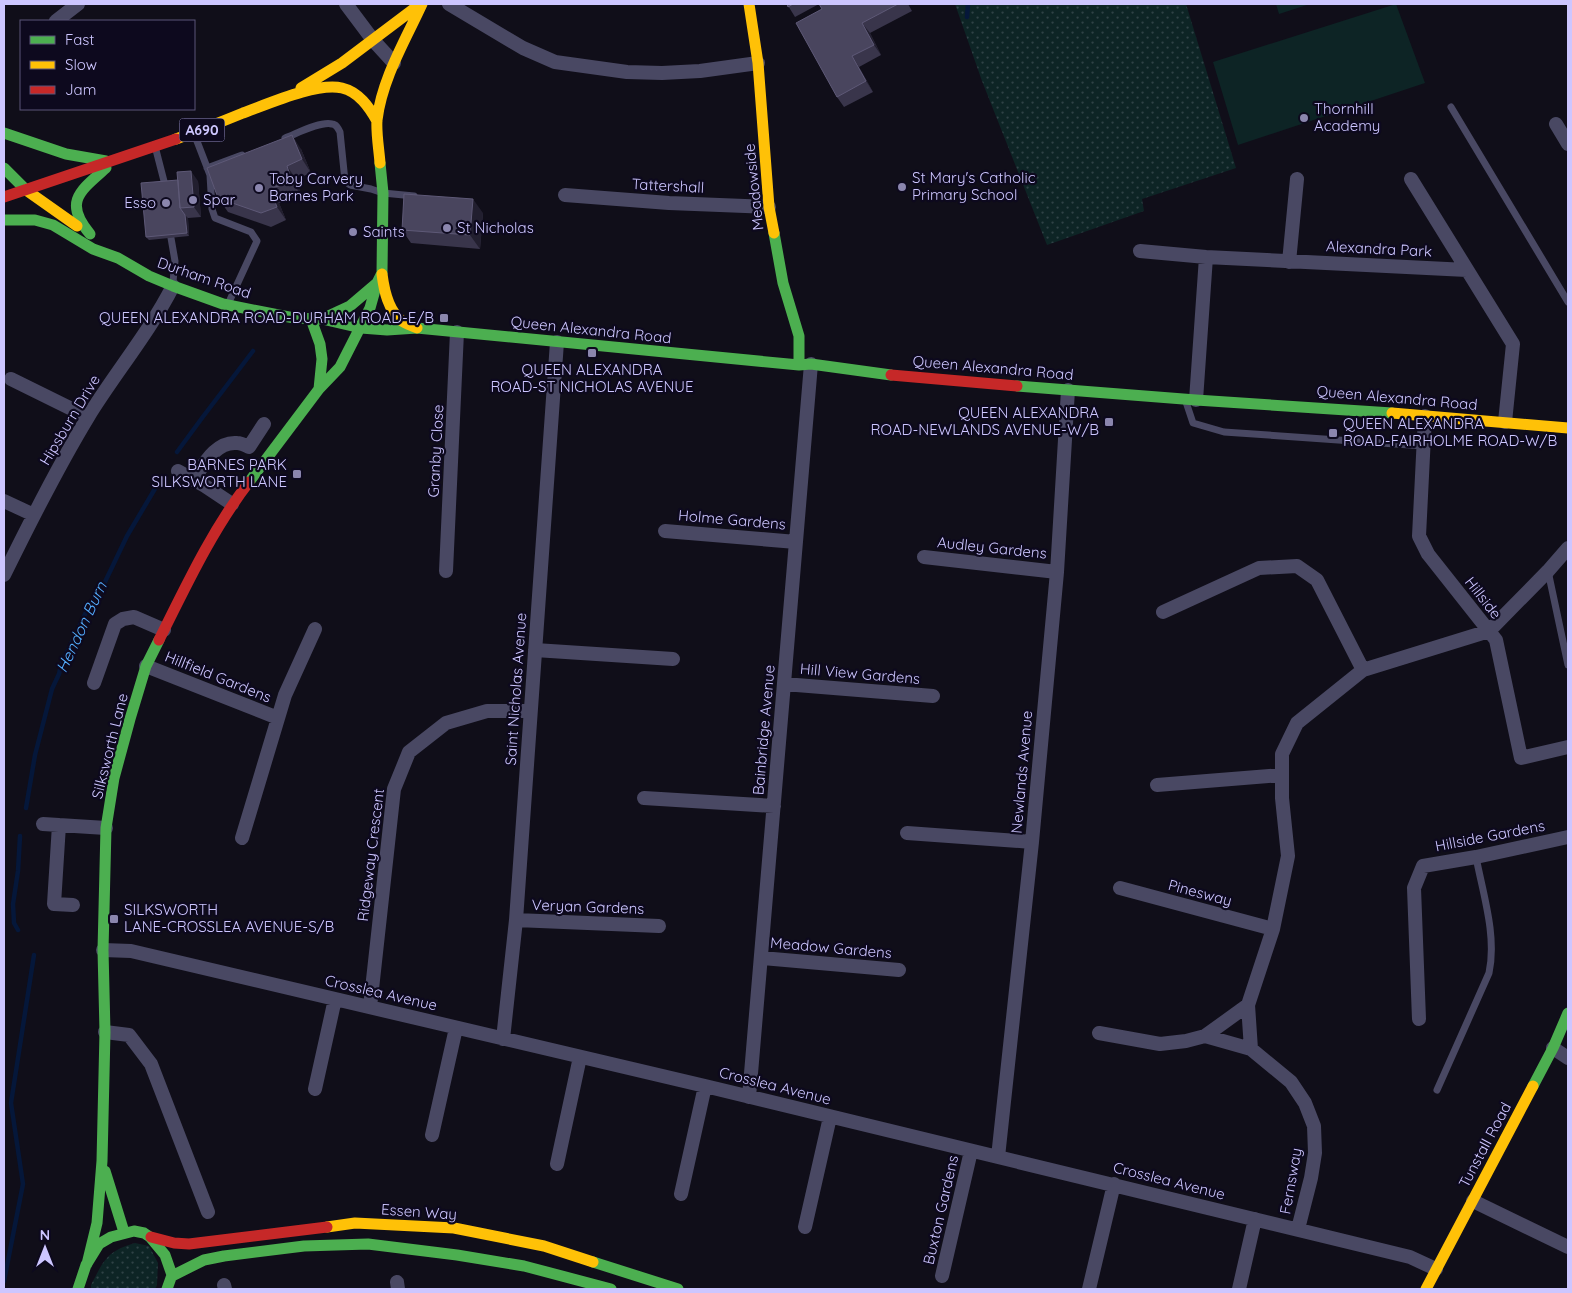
<svg xmlns="http://www.w3.org/2000/svg" width="1572" height="1293" viewBox="0 0 1572 1293" font-family="Quicksand,sans-serif">
<defs>
<pattern id="grass-dots" width="8" height="8" patternUnits="userSpaceOnUse" patternTransform="scale(1.25)"><rect width="8" height="8" fill="#0d2425"/><path d="M2 2h.1M6 6h.1" fill="none" stroke="#2f4246" stroke-width="1.8" stroke-linecap="round"/></pattern>
</defs>
<rect width="100%" height="100%" fill="#100e19"/>
<!-- grass -->
<path fill="url(#grass-dots)" d="M955 4H1186L1236 168 1142 199 1144 211 1047 245 982 81Z
M135 1243 149 1246 158 1263 157 1285 155 1289H91V1285C104 1260 107 1251 135 1243Z"/>
<!-- pitch -->
<path fill="#0d2425" d="M1276 4H1310L1279 14Z
M1396 4 1425 83 1238 145 1213 62Z"/>
<g fill="none" stroke-linecap="round" stroke-linejoin="round">
<!-- stream -->
<path stroke="#05173a" stroke-width="4.5" d="M967 17 968 4
M177 452 202 418 253 351
M26 808 35 755 52 689 59 674 61 665 88 608 104 584 127 536 156 487
M18 930 14 923 13 904 18 871 20 836
M4 1281 23 1184 11 1103 34 955"/>
<!-- lane -->
<path stroke="#494863" stroke-width="7" d="M1451 107 1568 302
M195 136 210 175 212 209 215 218 251 232 257 241 229 302
M285 138C296 134 320 121 332 124 336 124 338 128 340 132L345 181 350 185 371 189 383 193 414 196
M156 150 165 185
M207 168 242 155
M171 238 175 261 173 282
M1186 402 1193 423 1224 432 1424 446
M1548 571 1568 665
M1437 1090 1489 973C1497 936 1483 894 1476 857"/>
<!-- street -->
<path stroke="#494863" stroke-width="14" d="M346 4 373 40 394 63
M449 4 523 48 555 62 627 72 662 73 700 71 758 63
M56 21 78 4
M1556 124 1568 144
M1411 179 1513 344 1505 422
M565 195 669 203 769 207
M1140 251 1206 257 1467 270
M1289 262 1297 179
M11 379 88 417
M1196 400 1206 257
M1425 416 1419 536 1428 554 1496 640 1521 758 1568 747
M178 471 205 486 232 504
M193 480C204 464 216 441 237 443 241 443 245 445 249 447L264 424
M4 501 34 515
M665 531 796 542
M924 557 1057 572
M446 571 457 332
M4 575C30 522 57 468 88 417 115 373 149 333 173 286
M1163 612 1259 568 1297 566 1317 580 1363 670
M535 650 673 659
M146 666 278 718
M94 683 115 624 123 619 134 617 164 630
M784 684 933 696
M1157 785 1282 775
M644 798 774 806
M43 824 106 828
M59 825 54 904 73 905
M907 833 1032 842
M242 838 285 695 315 629
M1120 888 1273 929
M516 920 659 926
M103 950 131 951 705 1086 1410 1257 1436 1269
M761 958 899 970
M1248 1005 1251 1049
M370 1007 394 789 409 752 446 723 487 711H530
M1419 1019 1414 888 1423 866 1476 857 1568 837
M105 1032 129 1035 151 1064 208 1212
M1099 1033 1160 1044 1186 1041 1205 1036 1251 1049 1291 1082 1305 1103 1314 1126 1315 1153 1311 1178 1298 1229
M1205 1036 1248 1005 1273 929 1288 856 1282 798V754L1297 723 1363 670 1489 631 1548 571 1568 548
M503 1039 516 920 557 342
M1553 1048 1568 1058
M315 1089 335 999
M749 1097 811 364
M432 1135 456 1028
M998 1157 1032 842 1057 572 1068 390
M557 1164 580 1057
M681 1194 705 1086
M1473 1201 1568 1247
M805 1227 830 1117
M942 1276 971 1151
M397 1282 398 1289
M224 1285 225 1289
M1089 1289 1114 1184
M1239 1289 1255 1219"/>
<!-- fast -->
<path stroke="#4caf50" stroke-width="11" d="M4 133 66 154 106 161
M4 168 26 190
M4 220H35L53 225 93 249 118 258 149 276 173 286 223 304 294 318 322 319 350 306 377 283 382 273 383 193 380 163
M774 233 783 283 799 336V365
M90 234C63 202 80 191 106 168
M311 319 320 344 322 359 319 389
M322 319 361 328 387 330 417 328 799 365 811 364 891 375
M1017 386 1196 400 1392 413
M249 482 319 389 340 367 370 308 377 283
M1533 1086 1553 1048 1568 1013
M105 1171 124 1232
M593 1262 678 1289
M87 1264 97 1223 102 1161 105 1032 103 950 106 828 114 778 130 719 146 666 159 640
M172 1276 204 1260 224 1256 304 1246 368 1244 457 1255 524 1266 611 1289
M78 1289 86 1265 99 1244 111 1237 134 1231 144 1233 150 1237 165 1255 172 1275 167 1289"/>
<!-- slow -->
<path stroke="#ffc107" stroke-width="11" d="M749 4 758 63 769 207 774 233
M301 88 342 63 419 5
M176 139C198 131 221 122 243 113 268 104 317 82 342 88 359 92 369 107 377 121
M380 163C379 149 376 133 377 120 382 79 405 41 422 4
M26 190 77 226
M382 274C384 290 388 311 402 321 407 324 412 326 417 328
M1392 413 1568 428
M327 1227 355 1223 454 1228 544 1246 593 1262
M1426 1289 1533 1086"/>
<!-- jam -->
<path stroke="#c62828" stroke-width="11" d="M4 197 176 139
M891 375 1017 386
M159 640C186 586 212 530 249 482
M151 1237 174 1243 189 1244 327 1227"/>
</g>
<!-- wall -->
<path fill="#39354b" d="M787 4H908L912 11 870 33 881 55 859 67 873 92 844 107 837 97 822 9 819 4 795 17Z
M301 149 311 173 296 179 301 195 279 203 286 220 271 227 228 212 218 198Z
M198 181 201 217 188 218 189 236 149 240 146 237Z
M483 213 480 249 411 243 402 230Z"/>
<!-- shaded-wall -->
<path fill="#221f2f" d="M862 23 870 33 881 55 874 45Z
M852 56 859 67 873 92 866 81Z
M292 135 301 149 311 173 302 159Z
M287 166 296 179 301 195 292 181Z
M191 171 198 181 201 217 194 207Z
M270 189 279 203 286 220 277 207Z
M473 199 483 213 480 249 470 235Z
M185 215 188 218 189 236 187 233Z"/>
<!-- building -->
<path fill="#49455e" stroke="#5e5977" d="M787 4H793L788 7Z
M819 4H898L862 23 874 45 852 56 866 81 837 97 796 23 822 9Z
M292 135 302 159 287 166 292 181 270 189 277 207 261 213 218 198 207 168Z
M191 171 194 207 180 208 177 172Z
M178 180 180 208 185 215 187 233 146 237 141 183Z
M404 194 473 199 470 235 402 230Z"/>
<!-- markers -->
<g fill="#8b86ae" stroke="#0d091e" stroke-width="2">
<circle cx="1304" cy="118" r="5"/>
<circle cx="902" cy="187" r="5"/>
<circle cx="259" cy="188" r="5"/>
<circle cx="193" cy="200" r="5"/>
<circle cx="166" cy="203" r="5"/>
<circle cx="447" cy="228" r="5"/>
<circle cx="353" cy="232" r="5"/>
<rect x="439" y="313" width="10" height="10" rx="2.5"/>
<rect x="587" y="348" width="10" height="10" rx="2.5"/>
<rect x="1104" y="417" width="10" height="10" rx="2.5"/>
<rect x="1328" y="428" width="10" height="10" rx="2.5"/>
<rect x="292" y="469" width="10" height="10" rx="2.5"/>
<rect x="109" y="914" width="10" height="10" rx="2.5"/>
</g>
<g text-anchor="middle" stroke-width="4.5" stroke-linejoin="round" paint-order="stroke">
<!-- shield labels -->
<rect fill="#0d091e" stroke="#938dbc" stroke-width="1" x="179.5" y="118.5" width="45" height="23" rx="4"/>
<g font-size="14" font-weight="bold" fill="#cdc6ff">
<text x="202" y="135">A690</text>
</g>
<!-- poi labels -->
<g font-size="15" fill="#cdc6ff" stroke="#0d091e" text-anchor="start">
<text x="1314" y="114">Thornhill<tspan x="1314" dy="17">Academy</tspan></text>
<text x="912" y="183">St Mary's Catholic<tspan x="912" dy="17">Primary School</tspan></text>
<text x="269" y="184">Toby Carvery<tspan x="269" dy="17">Barnes Park</tspan></text>
<text x="203" y="205">Spar</text>
<text x="156" y="208" text-anchor="end">Esso</text>
<text x="457" y="233">St Nicholas</text>
<text x="363" y="237">Saints</text>
<text x="434" y="323" text-anchor="end">QUEEN ALEXANDRA ROAD-DURHAM ROAD-E/B</text>
<text x="592" y="375" text-anchor="middle">QUEEN ALEXANDRA<tspan x="592" dy="17">ROAD-ST NICHOLAS AVENUE</tspan></text>
<text x="1099" y="418" text-anchor="end">QUEEN ALEXANDRA<tspan x="1099" dy="17">ROAD-NEWLANDS AVENUE-W/B</tspan></text>
<text x="1343" y="429">QUEEN ALEXANDRA<tspan x="1343" dy="17">ROAD-FAIRHOLME ROAD-W/B</tspan></text>
<text x="287" y="470" text-anchor="end">BARNES PARK<tspan x="287" dy="17">SILKSWORTH LANE</tspan></text>
<text x="124" y="915">SILKSWORTH<tspan x="124" dy="17">LANE-CROSSLEA AVENUE-S/B</tspan></text>
</g>
<!-- street labels -->
<g font-size="15" fill="#cdc6ff" stroke="#0d091e">
<text transform="translate(668 186) rotate(3)" y="5">Tattershall</text>
<text transform="translate(754 187) rotate(-96)" y="5">Meadowside</text>
<text transform="translate(1379 249) rotate(3)" y="5">Alexandra Park</text>
<text transform="translate(204 278) rotate(19)" y="5">Durham Road</text>
<text transform="translate(591 330) rotate(6)" y="5">Queen Alexandra Road</text>
<text transform="translate(993 368) rotate(5)" y="5">Queen Alexandra Road</text>
<text transform="translate(1397 398) rotate(5)" y="5">Queen Alexandra Road</text>
<text transform="translate(70 420) rotate(-59)" y="5">Hipsburn Drive</text>
<text transform="translate(436 451) rotate(-87)" y="5">Granby Close</text>
<text transform="translate(732 520) rotate(5)" y="5">Holme Gardens</text>
<text transform="translate(992 548) rotate(6)" y="5">Audley Gardens</text>
<text transform="translate(1483 598) rotate(52)" y="5">Hillside</text>
<text transform="translate(860 674) rotate(5)" y="5">Hill View Gardens</text>
<text transform="translate(218 677) rotate(22)" y="5">Hillfield Gardens</text>
<text transform="translate(516 689) rotate(-86)" y="5">Saint Nicholas Avenue</text>
<text transform="translate(764 730) rotate(-85)" y="5">Bainbridge Avenue</text>
<text transform="translate(110 746) rotate(-76)" y="5">Silksworth Lane</text>
<text transform="translate(1022 772) rotate(-85)" y="5">Newlands Avenue</text>
<text transform="translate(1490 836) rotate(-11)" y="5">Hillside Gardens</text>
<text transform="translate(371 855) rotate(-83)" y="5">Ridgeway Crescent</text>
<text transform="translate(1200 893) rotate(15)" y="5">Pinesway</text>
<text transform="translate(588 907) rotate(2)" y="5">Veryan Gardens</text>
<text transform="translate(831 948) rotate(5)" y="5">Meadow Gardens</text>
<text transform="translate(381 993) rotate(13)" y="5">Crosslea Avenue</text>
<text transform="translate(775 1086) rotate(14)" y="5">Crosslea Avenue</text>
<text transform="translate(1485 1145) rotate(-62)" y="5">Tunstall Road</text>
<text transform="translate(1169 1181) rotate(14)" y="5">Crosslea Avenue</text>
<text transform="translate(1291 1181) rotate(-80)" y="5">Fernsway</text>
<text transform="translate(941 1210) rotate(-77)" y="5">Buxton Gardens</text>
<text transform="translate(419 1212) rotate(4)" y="5">Essen Way</text>
</g>
<!-- water labels -->
<g font-size="16" font-style="italic" fill="#54aeff" stroke="#0d091e">
<text transform="translate(81 627) rotate(-65)" y="6">Hendon Burn</text>
</g>
</g>
<!-- border -->
<rect width="1572" height="1293" fill="none" stroke="#cdc6ff" stroke-width="10"/>
<!-- legend -->
<rect x="20" y="20" width="175" height="90" fill="#0d091e" stroke="#5a5578"/>
<rect x="30" y="36" width="25" height="8" fill="#4caf50" stroke="#5a5578"/>
<text x="65" y="45" font-size="15" fill="#cdc6ff">Fast</text>
<rect x="30" y="61" width="25" height="8" fill="#ffc107" stroke="#5a5578"/>
<text x="65" y="70" font-size="15" fill="#cdc6ff">Slow</text>
<rect x="30" y="86" width="25" height="8" fill="#c62828" stroke="#5a5578"/>
<text x="65" y="95" font-size="15" fill="#cdc6ff">Jam</text>
<!-- north arrow -->
<g transform="translate(45 1248)" stroke="#0d091e" stroke-width="4" paint-order="stroke">
<path d="M0-4L9 19L0 12L-9 19Z" fill="#cdc6ff"/>
<text y="-8" font-size="14" font-weight="bold" text-anchor="middle" fill="#cdc6ff">N</text>
</g>
</svg>
